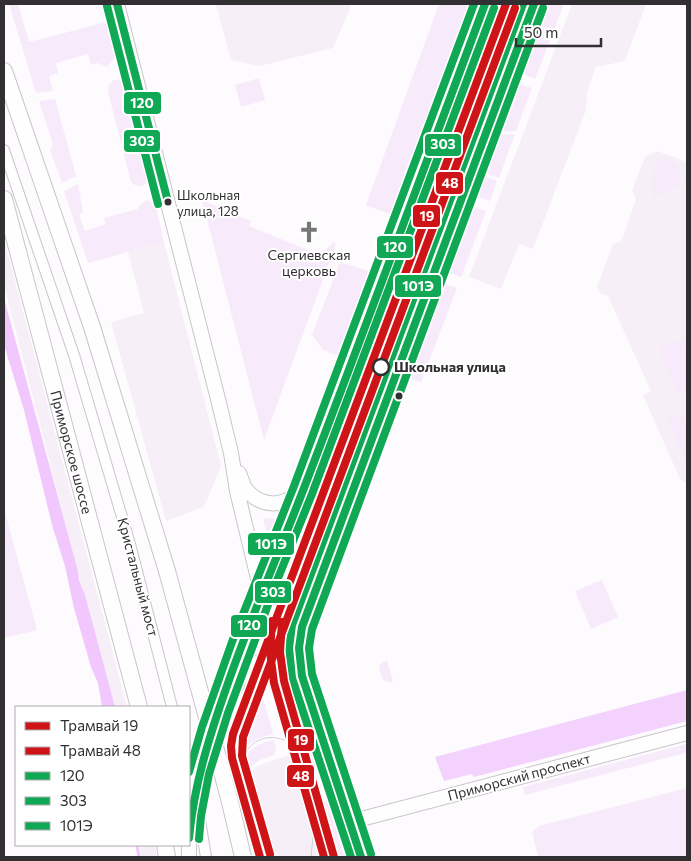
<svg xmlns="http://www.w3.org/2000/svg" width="691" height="861" viewBox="0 0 691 861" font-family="Commissioner,sans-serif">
<rect width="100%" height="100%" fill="#fdfbfd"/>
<!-- built -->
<path fill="#f6eff7" d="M216 4H350V9L333 48 260 66 231 60Z
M572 4H646L625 61 596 67 587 92 586 110 533 249 519 244 501 289 469 277Z
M657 151 687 162V484L680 479 643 395 651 391 608 296 600 293 597 287 613 244 621 241 624 234 636 199 632 190 645 157Z
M4 239 127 707H113L4 285Z
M164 242 221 466 204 507 166 521 111 322 144 313 128 252Z
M290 755 301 776 313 774 324 801 341 857H275L252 771 256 767 265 763Z
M140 845H155L157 857H141Z"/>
<!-- green -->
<path fill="#f7eafa" d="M9 4H18L29 42 107 22 116 56 107 67 98 63 91 65 88 54 56 63 58 73 49 76 53 91 36 93Z
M439 4H473L395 216 366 205Z
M545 4H564L535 79 519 72Z
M259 78 265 100 241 107 235 85Z
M114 80H120L123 83 147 176 146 183C140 188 137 187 131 182L108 92 109 84Z
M515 83 532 88 516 131 500 132 503 124 500 122Z
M55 99 76 176 62 183 50 150 53 144 39 101Z
M515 134 499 178 485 173 499 135Z
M666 158 670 159 678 165 681 184 652 198 654 166 657 162Z
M484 176 497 181 490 201 476 196Z
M78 184 83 212 79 215 85 231 106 224 104 218 138 209 141 204 147 200 152 203 156 207 164 242 88 263 64 191Z
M202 200 251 221 249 226 310 251C322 254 326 251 333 242L336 244 264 440Z
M470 206 486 211 461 277 446 271Z
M340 262 372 272 341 357 323 350 312 335Z
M442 283 457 288 421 382 406 377Z
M683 339 687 348V389L677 393 659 349Z
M682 414 687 424V458L685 459 667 420Z
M4 509 37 630 4 638 5 625Z
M263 518 281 519 272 540 268 538Z
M602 580 618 617 591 629 575 591Z
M387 660 393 681 391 683 383 680 379 669 381 663Z
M264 668 278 670 299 745 284 736Z
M284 673 293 687 319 769 313 774Z
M257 677 258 683 242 729 239 746 241 753 236 763C230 734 247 704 257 677Z
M261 692 273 734C261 737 254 739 245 748L246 730Z
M274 740 276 747 274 755 260 760 250 767 247 755C254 745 263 742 274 740Z
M285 743 299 753 308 775 301 776Z
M686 744 687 749 685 750V753L525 795 523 787Z
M243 761 247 774V785L267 857H263L241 779V772Z
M687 788V857H538L532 832 539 826Z
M327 800 344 857H341L324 801Z"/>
<!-- forest -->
<path fill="#f4d2fe" d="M687 690V721L474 777 472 774 444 781 435 757Z"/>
<!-- water -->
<path fill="#f1c7fd" d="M4 298 78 571 79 580 85 595 115 707H102L98 683 91 667 74 608 65 566 52 525 24 410 4 345Z"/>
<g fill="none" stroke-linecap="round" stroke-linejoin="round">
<!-- stream -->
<path stroke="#f1c7fd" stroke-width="3" d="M137 845 139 857"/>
<!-- street casing -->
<g stroke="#c8c6c8" stroke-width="12">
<path id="street" d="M4 150 74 355 130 544 172 707"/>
</g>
<!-- secondary casing -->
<g stroke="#c8c6c8" stroke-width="16">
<path id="secondary" d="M117 4 218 399 231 453 237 491 261 591
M239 473C241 478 243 484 245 488 254 501 271 507 285 501 291 499 297 494 303 490
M228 701C235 689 241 672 253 665 272 652 292 672 303 686
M350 822 687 733
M189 838C192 776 213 725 233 668 255 608 277 550 303 490L485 4
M189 845V857
M361 857 302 676C298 654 298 641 304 619L534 4"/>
</g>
<!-- primary casing -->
<g stroke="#c8c6c8" stroke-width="18">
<g id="primary">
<path d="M4 71 92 327 167 571"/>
<path id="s1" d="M4 199 139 707"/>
<path d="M165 845 167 857"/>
</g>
</g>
<!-- street -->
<use href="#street" stroke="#fffeff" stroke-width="10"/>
<!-- secondary -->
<use href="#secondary" stroke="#fffeff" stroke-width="14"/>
<!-- primary -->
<use href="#primary" stroke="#fffeff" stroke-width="16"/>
<!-- tram -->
<path stroke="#d2d0d2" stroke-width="1" d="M238 779C240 736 277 723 305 756
M311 857 317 797"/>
<!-- street-bridge casing -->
<g stroke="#c8c6c8" stroke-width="12" stroke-linecap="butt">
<path id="street-bridge" d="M189 772 198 808 206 857"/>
</g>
<!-- primary-bridge casing -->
<g stroke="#c8c6c8" stroke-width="18" stroke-linecap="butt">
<path id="primary-bridge" d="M167 571 229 798 243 857"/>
</g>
<!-- street-bridge -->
<use href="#street-bridge" stroke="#fffeff" stroke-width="10"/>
<!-- primary-bridge -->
<use href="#primary-bridge" stroke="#fffeff" stroke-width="16"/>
<!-- bus-1 casing -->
<g stroke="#fff" stroke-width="11">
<path id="bus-1" d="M117 4 168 202
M189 838C194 784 210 734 228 683 251 617 279 553 304 488 366 327 425 165 485 4
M361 857 302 676 299 648 302 627 534 4"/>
</g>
<!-- bus-2 casing -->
<g stroke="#fff" stroke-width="11">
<path id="bus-2" d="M107 6 158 204
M199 839 201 816 209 774 228 713 276 583 312 494 494 8
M371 854 312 674 309 648 312 629 543 8"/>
</g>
<!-- bus-3 casing -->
<g stroke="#fff" stroke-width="11">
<path id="bus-3" d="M189 772 202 727 232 642 294 486 474 4
M351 857 292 678 289 648 292 625 523 4"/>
</g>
<!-- bus-1 -->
<use href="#bus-1" stroke="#10a855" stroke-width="8"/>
<!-- bus-2 -->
<use href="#bus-2" stroke="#10a855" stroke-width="8"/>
<!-- bus-3 -->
<use href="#bus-3" stroke="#10a855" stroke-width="8"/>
<!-- tram-1 casing -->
<g stroke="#fff" stroke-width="11">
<path id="tram-1" d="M282 622 280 652 284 681 334 857
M260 857 232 758 231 746 233 734 506 4"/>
</g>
<!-- tram-2 casing -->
<g stroke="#fff" stroke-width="11">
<path id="tram-2" d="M272 621 270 652 274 683 324 857
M270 854 242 756 243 737 515 8"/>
</g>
<!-- tram-1 -->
<use href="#tram-1" stroke="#ce1417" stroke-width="8"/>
<!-- tram-2 -->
<use href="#tram-2" stroke="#ce1417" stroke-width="8"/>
</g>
<!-- icons -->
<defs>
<g id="church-bare" transform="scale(1.725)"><path d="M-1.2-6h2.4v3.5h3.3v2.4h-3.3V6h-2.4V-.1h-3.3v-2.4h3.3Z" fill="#787679" stroke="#fff" stroke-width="2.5" paint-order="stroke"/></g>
</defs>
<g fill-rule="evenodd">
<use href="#church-bare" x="309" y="232"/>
</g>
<!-- markers -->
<g fill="#312f32" stroke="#fff" stroke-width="2">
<circle cx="168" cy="202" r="4.5"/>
<circle cx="399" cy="396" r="4.5"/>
</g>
<circle fill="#fff" stroke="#312f32" stroke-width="2.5" cx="381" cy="367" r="8"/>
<g text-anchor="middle" stroke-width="4" stroke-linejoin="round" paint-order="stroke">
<!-- bus labels -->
<g font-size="13" fill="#312f32" stroke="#fff" text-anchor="start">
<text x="177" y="200">Школьная<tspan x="177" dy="16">улица, 128</tspan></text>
</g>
<!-- poi labels -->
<g font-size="14" fill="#312f32" stroke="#fff">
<text x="309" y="260">Сергиевская<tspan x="309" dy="16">церковь</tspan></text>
</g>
<!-- stop labels -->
<g font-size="14" font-weight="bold" fill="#312f32" stroke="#fff" text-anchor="start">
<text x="394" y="372">Школьная улица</text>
</g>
<!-- street labels -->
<g font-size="14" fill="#312f32" stroke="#fff">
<text dy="5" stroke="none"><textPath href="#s1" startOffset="262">Приморское шоссе</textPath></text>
<text transform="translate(138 577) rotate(75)" y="5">Кристальный мост</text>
<text transform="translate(519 777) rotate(-15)" y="5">Приморский проспект</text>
</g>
</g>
<g stroke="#fff" stroke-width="2">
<rect x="123" y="91" width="39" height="24" rx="5" fill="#10a855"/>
<rect x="123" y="129" width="38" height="24" rx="5" fill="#10a855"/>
<rect x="424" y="133" width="38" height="24" rx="5" fill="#10a855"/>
<rect x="435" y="171" width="29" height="24" rx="5" fill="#ce1417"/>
<rect x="412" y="204" width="29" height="24" rx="5" fill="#ce1417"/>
<rect x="376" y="235" width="38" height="24" rx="5" fill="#10a855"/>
<rect x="394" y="274" width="48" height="24" rx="5" fill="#10a855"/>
<rect x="247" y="532" width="48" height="24" rx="5" fill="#10a855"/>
<rect x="254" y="580" width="38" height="24" rx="5" fill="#10a855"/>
<rect x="230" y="614" width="38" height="24" rx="5" fill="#10a855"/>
<rect x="287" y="728" width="28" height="24" rx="5" fill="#ce1417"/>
<rect x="286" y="764" width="29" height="24" rx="5" fill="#ce1417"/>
</g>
<g font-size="14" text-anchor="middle" font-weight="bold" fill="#fff">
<text x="142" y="108">120</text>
<text x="142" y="146">303</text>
<text x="443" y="149">303</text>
<text x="450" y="188">48</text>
<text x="427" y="221">19</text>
<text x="395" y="252">120</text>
<text x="418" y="291">101Э</text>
<text x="271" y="549">101Э</text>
<text x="273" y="597">303</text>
<text x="249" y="630">120</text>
<text x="301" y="745">19</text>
<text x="301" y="781">48</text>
</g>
<!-- border -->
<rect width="691" height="861" fill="none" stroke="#312f32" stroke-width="10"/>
<!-- legend -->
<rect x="15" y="706" width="175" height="140" fill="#ffffff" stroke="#adacad"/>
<rect x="25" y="722" width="25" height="8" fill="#ce1417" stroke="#adacad"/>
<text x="60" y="731" font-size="15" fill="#312f32">Трамвай 19</text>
<rect x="25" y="747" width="25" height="8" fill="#ce1417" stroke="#adacad"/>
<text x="60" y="756" font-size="15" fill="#312f32">Трамвай 48</text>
<rect x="25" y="772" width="25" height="8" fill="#10a855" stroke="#adacad"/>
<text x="60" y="781" font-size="15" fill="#312f32">120</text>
<rect x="25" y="797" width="25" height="8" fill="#10a855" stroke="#adacad"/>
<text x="60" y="806" font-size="15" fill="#312f32">303</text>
<rect x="25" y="822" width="25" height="8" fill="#10a855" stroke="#adacad"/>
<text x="60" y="831" font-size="15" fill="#312f32">101Э</text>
<!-- scale -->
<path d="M516 38v8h85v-8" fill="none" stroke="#312f32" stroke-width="2.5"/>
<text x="524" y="38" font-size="15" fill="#312f32" stroke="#ffffff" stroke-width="4" paint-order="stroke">50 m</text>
</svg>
